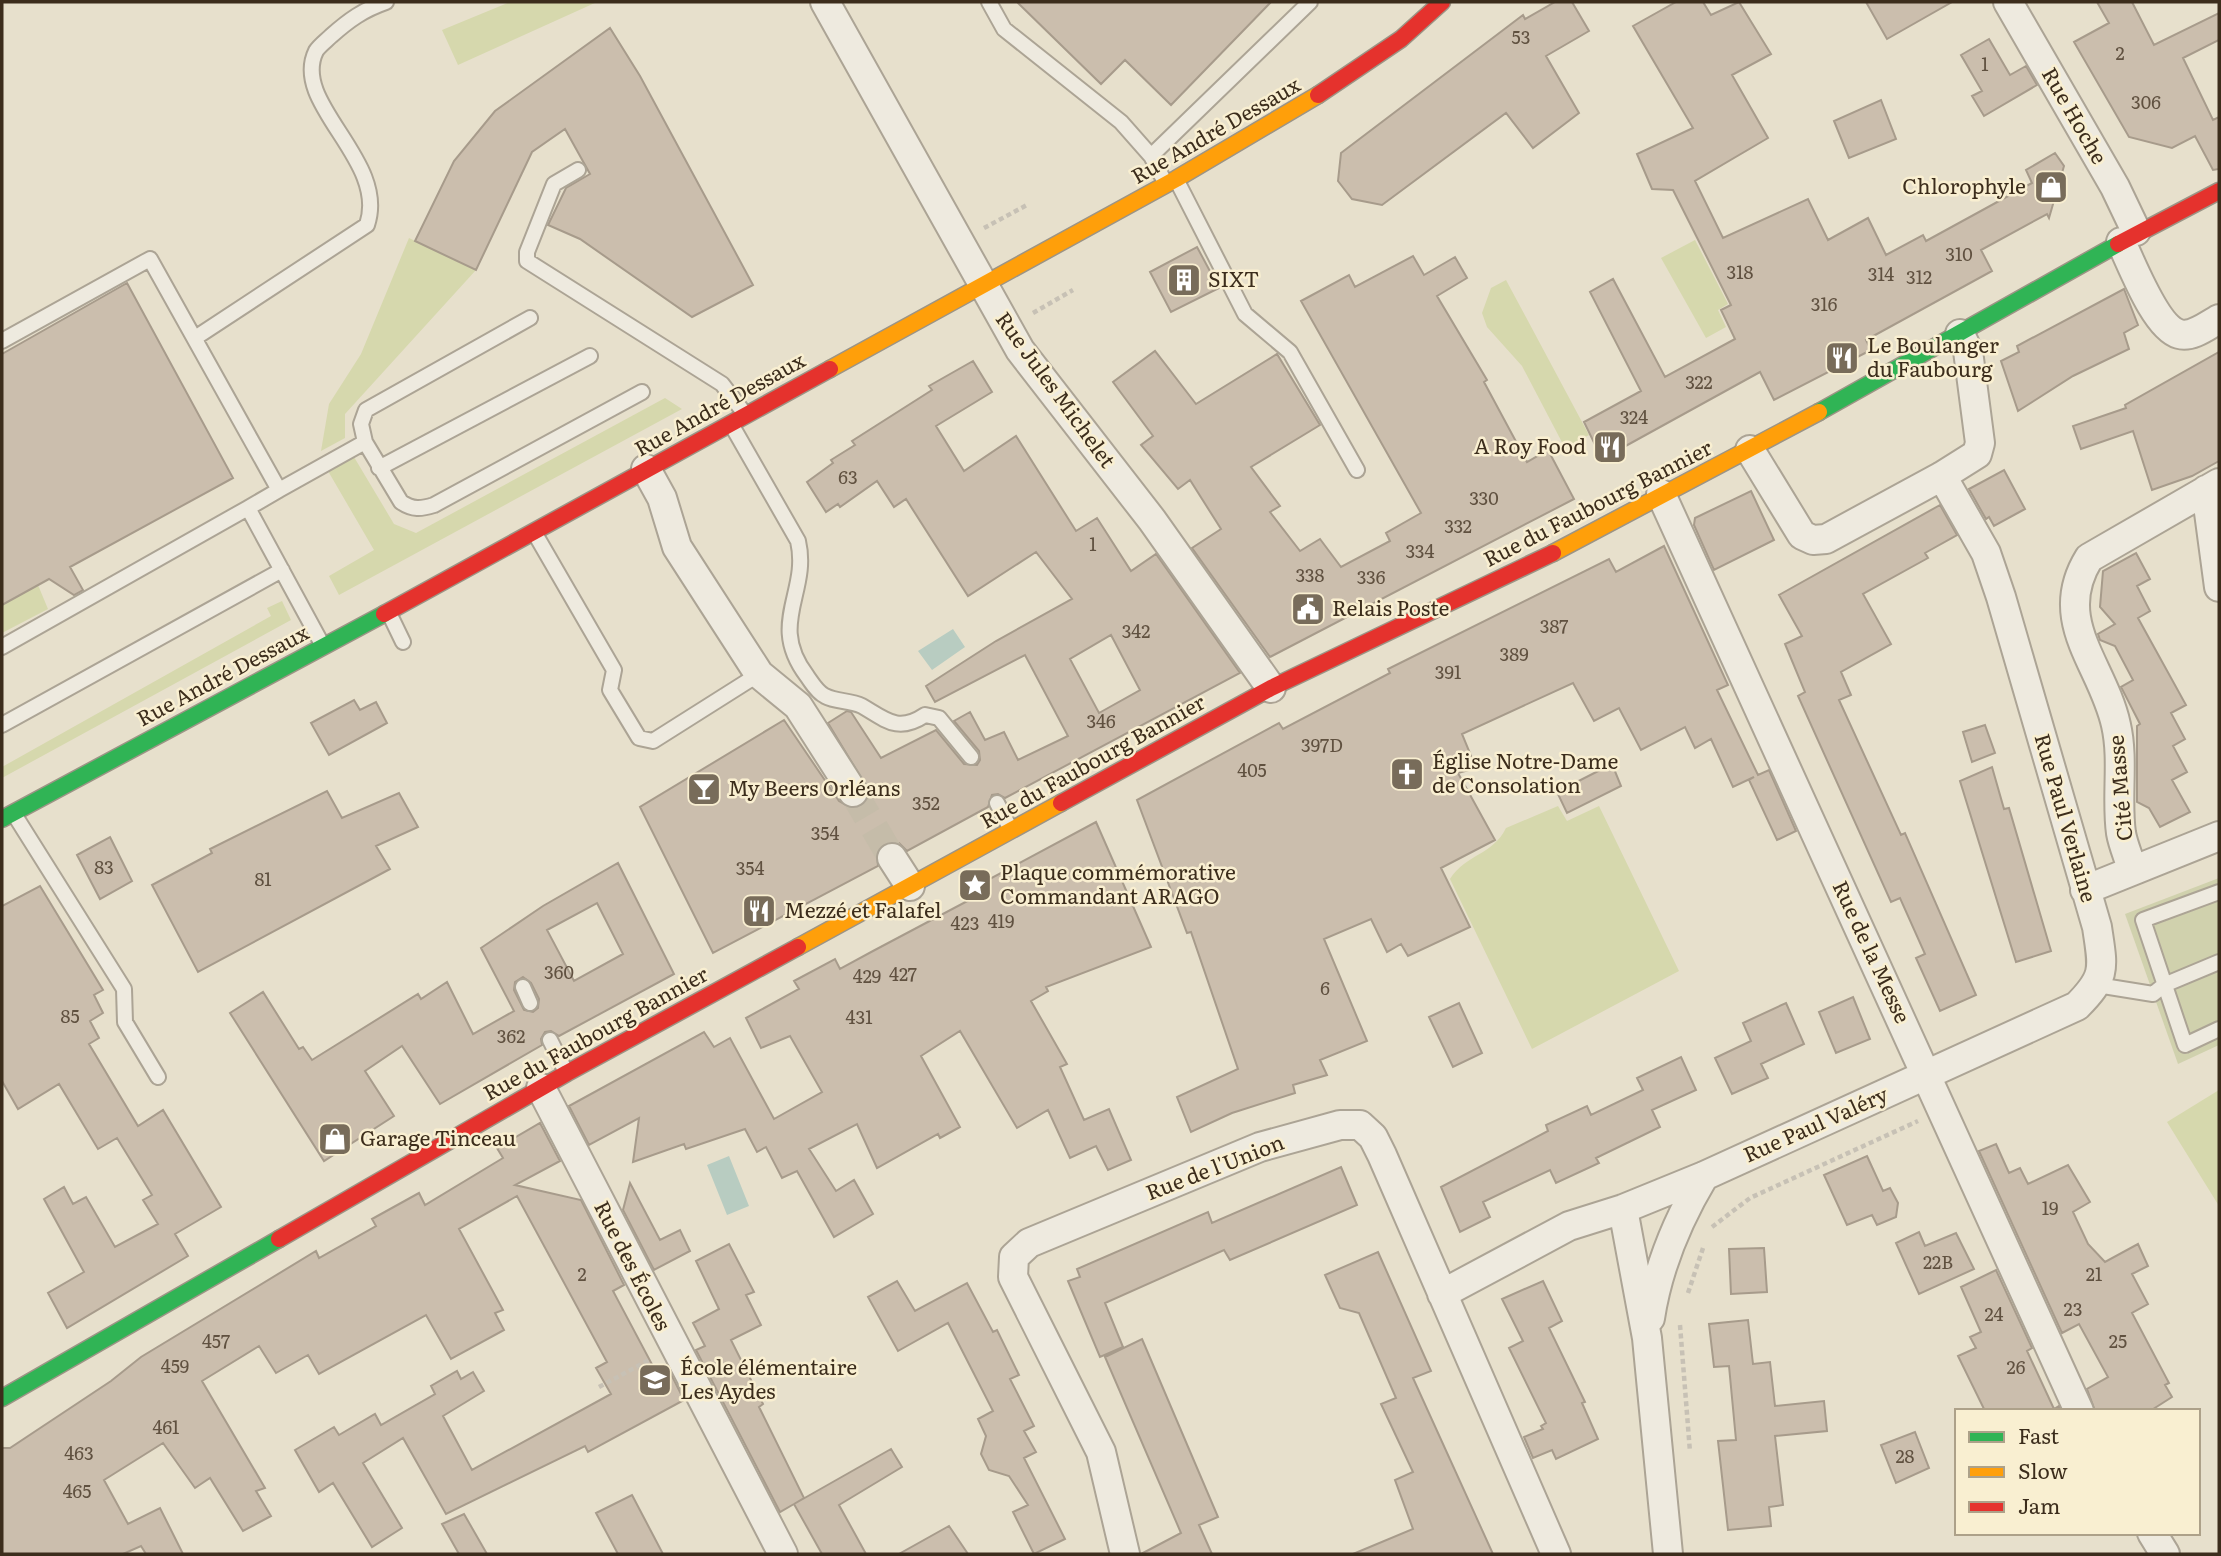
<svg xmlns="http://www.w3.org/2000/svg" width="2221" height="1556" viewBox="0 0 2221 1556" font-family="Literata,serif">
<rect width="100%" height="100%" fill="#e7e0cc"/>
<!-- green -->
<path fill="#d6d8ad" d="M510 2H597L458 65 442 30Z
M409 238 476 270 345 414V438L321 451 329 404 361 354Z
M1695 240 1728 304 1718 310 1726 327 1706 338 1661 258Z
M1506 280 1589 435 1565 448 1522 366 1487 327 1482 313 1491 288Z
M665 398 682 409 339 595 329 576 374 550 328 471 354 457 394 524 416 533Z
M38 585 48 609 2 633V605Z
M282 601 291 620 2 778V767L271 616 267 608Z
M1558 806 1567 821 1599 806 1679 971 1532 1049 1450 879C1466 854 1493 855 1506 828Z
M2219 1090V1206L2167 1122Z"/>
<!-- cemetery -->
<path fill="#d0d1ad" d="M2219 878V1045L2178 1064 2125 914Z"/>
<!-- water -->
<path fill="#b8ccc1" d="M953 629 965 647 932 670 918 651Z
M729 1156 749 1206 727 1215 707 1165Z"/>
<!-- building -->
<path fill="#cbbead" stroke="#a79b8b" stroke-width="2" fill-rule="evenodd" d="M1017 2H1271L1171 105 1125 60 1101 84Z
M1555 2H1572L1589 31 1546 56 1579 113 1533 148 1506 113 1382 205 1352 199 1338 181 1341 153 1523 15 1525 19Z
M1676 2H1703L1711 15 1739 2 1771 54 1732 75 1768 138 1695 181 1723 238 1808 199 1828 240 1868 218 1886 255 1923 235 1926 241 2032 183 2026 170 2055 153 2064 166 2049 218 2047 214 1981 250 1992 271 1866 340 1871 350 1774 400 1760 372 1602 459 1584 422 1641 391 1590 292 1613 279 1665 377 1735 339 1721 310 1731 305 1673 190 1652 189 1637 154 1693 128 1633 26Z
M1866 2H1952L1887 39Z
M2097 2H2132L2154 45 2219 13V40L2183 58 2213 120 2219 117V169L2213 170 2195 136 2172 148 2129 137 2074 42 2109 23Z
M610 28 640 76 753 285 692 317 580 239 548 225 566 188 590 174 565 129 532 152 476 270 415 241 454 161 495 111Z
M1989 39 2010 75 2026 66 2037 85 1984 116 1972 96 1982 91 1961 55Z
M1881 100 1896 139 1849 158 1834 121Z
M1197 247 1219 288 1171 312 1150 272Z
M1413 256 1424 275 1455 257 1467 278 1437 296 1487 380 1484 382 1527 462 1548 450 1574 499 1270 657 1192 548 1221 529 1190 480 1178 489 1141 445 1153 436 1113 382 1155 351 1196 404 1277 354 1320 425 1251 467 1280 506 1270 512 1300 551 1320 539 1341 567 1390 541 1386 533 1421 513 1301 301 1349 275 1355 287Z
M127 283 233 478 70 567 83 590 74 595 49 579 2 605V354Z
M2124 289 2138 325 2124 333 2129 349 2073 376 2018 411 2001 361 2019 352 2017 346Z
M2219 352V461L2192 476 2152 490 2133 431 2081 449 2073 426 2126 408 2125 405Z
M973 361 992 392 936 426 964 471 1016 436 1076 531 1097 518 1131 571 1156 554 1240 673 1005 798 998 794 992 795 988 807 907 851 899 843 884 844 877 851 878 866 713 953 640 807 784 720 839 801 853 809 862 806 869 791 828 723 847 711 851 712 881 758 936 730 964 764 977 765 980 760 979 751 954 721 970 712 985 740 1004 732 1018 760 1068 736 1025 655 935 702 926 686 996 641 1072 599 1036 552 968 596 906 499 894 507 877 481 840 507 838 504 826 512 807 482 833 463 831 460 855 445 852 441 932 390 929 386ZM1111 635 1140 690 1099 713 1070 659Z
M2004 470 2025 509 1994 526 1989 517 1986 519 1969 489Z
M1751 491 1774 540 1714 570 1694 525 1695 518Z
M1940 505 1957 535 1925 553 1928 558 1863 594 1891 644 1841 672 1851 695 1839 700 1901 835 1905 833 1976 995 1940 1011 1916 958 1925 954 1900 898 1891 902 1798 696 1805 692 1785 644 1802 636 1779 595Z
M1664 546 1728 685 1717 690 1758 775 1769 770 1796 831 1777 840 1749 780 1754 777 1733 787 1711 739 1695 748 1685 727 1641 750 1619 708 1594 721 1573 683 1462 734 1476 768 1458 773 1495 840 1441 868 1470 927 1408 956 1401 944 1387 952 1371 919 1324 939 1367 1041 1320 1060 1327 1075 1293 1085 1295 1093 1232 1113 1191 1132 1177 1097 1238 1069 1191 932 1187 933 1137 800 1279 723 1283 729 1390 673 1388 669 1609 559 1616 572Z
M2136 553 2150 579 2137 586 2150 611 2138 618 2186 705 2171 713 2185 739 2173 746 2187 772 2172 780 2190 812 2160 827 2149 808 2137 802V726L2140 724 2121 687 2133 680 2115 646 2100 640 2098 634 2115 624 2100 607 2103 571Z
M354 700 360 710 376 702 387 723 329 755 311 723Z
M1985 725 1995 753 1972 762 1963 732Z
M1612 764 1621 786 1567 813 1557 792Z
M1992 767 2004 809 2009 808 2051 951 2016 962 1960 781Z
M327 791 342 818 399 793 418 827 376 846 390 869 198 972 152 885 212 853 210 849Z
M1096 822 1151 947 1046 987 1048 991 1031 1001 1067 1064 1060 1067 1084 1120 1109 1109 1131 1160 1108 1170 1096 1146 1070 1158 1048 1110 1017 1128 960 1031 921 1056 960 1127 940 1138 938 1134 877 1168 857 1124 809 1149 836 1191 854 1180 873 1214 834 1237 797 1171 782 1178 766 1147 757 1152 745 1129 686 1149 684 1144 633 1162 639 1118 589 1145 569 1106 704 1032 714 1047 730 1038 774 1119 822 1092 790 1036 761 1048 746 1018 799 989 794 981 835 959 840 969 873 951 975 897 971 889Z
M110 837 132 881 100 899 77 855Z
M618 863 674 974 559 1036 551 1031 545 1032 541 1039 542 1045 440 1104 402 1046 365 1071 394 1116 324 1161 230 1013 263 992 299 1049 303 1047 312 1060 418 994 421 999 447 982 473 1034 514 1011 481 948 543 906ZM597 903 623 954 574 981 547 930ZM523 977 531 983 539 999 538 1008 533 1012 524 1010 514 990 515 982Z
M40 886 103 990 94 995 103 1013 90 1021 99 1038 89 1044 138 1126 163 1110 221 1207 175 1234 188 1256 67 1328 48 1293 84 1272 44 1199 64 1187 73 1204 86 1197 115 1247 158 1224 143 1200 152 1195 117 1138 98 1149 59 1084 18 1109 2 1081V906Z
M1853 997 1870 1039 1836 1053 1819 1012Z
M1459 1003 1482 1053 1453 1067 1429 1017Z
M1786 1003 1804 1044 1761 1064 1768 1078 1732 1094 1715 1058 1751 1041 1743 1023Z
M1681 1057 1696 1090 1652 1110 1660 1127 1596 1158 1599 1163 1556 1183 1550 1170 1483 1202 1490 1217 1460 1232 1441 1187 1548 1131 1546 1125 1587 1106 1591 1115 1643 1090 1637 1078Z
M540 1123 560 1161 515 1185 581 1200 624 1285 613 1291 656 1372 667 1366 684 1400 588 1452 585 1446 446 1514 403 1438 363 1463 402 1528 372 1547 333 1483 319 1492 295 1450 334 1427 339 1435 375 1414 381 1425 435 1394 431 1386 457 1371 461 1379 473 1372 484 1391 443 1416 472 1470 611 1394 596 1368 607 1362 517 1196 459 1229 503 1310 495 1313 504 1330 451 1359 426 1315 319 1374 308 1355 276 1373 259 1346 202 1381 265 1488 256 1491 271 1516 243 1531 210 1478 195 1488 163 1443 104 1480 128 1524 160 1508 183 1554H146L141 1546 123 1554H2V1448H10L111 1381 141 1357 316 1251 319 1258 376 1226 372 1219 419 1193 425 1205 503 1158 497 1148Z
M1996 1144 2009 1173 2020 1168 2028 1184 2068 1165 2090 1202 2073 1212 2088 1244 2105 1262 2138 1244 2148 1266 2132 1274 2148 1304 2132 1313 2169 1383 2165 1385 2172 1397 2150 1411H2095L2087 1389 2108 1377 2079 1324 2062 1333 1979 1151Z
M1867 1156 1883 1191 1890 1188 1898 1203 1896 1217 1877 1225 1872 1215 1847 1225 1824 1175Z
M1341 1167 1357 1205 1230 1260 1224 1250 1105 1303 1123 1347 1100 1357 1068 1281 1080 1277 1077 1269 1208 1212 1212 1223Z
M630 1183 660 1240 680 1230 690 1251 654 1270 623 1210Z
M1919 1232 1925 1246 1956 1233 1974 1269 1919 1294 1896 1243Z
M729 1244 754 1292 746 1295 761 1325 731 1340 763 1404 759 1407 804 1498 794 1504 891 1449 902 1467 839 1505 866 1554H822L794 1504 780 1512 696 1350 705 1346 693 1323 719 1309 696 1261Z
M1764 1248 1767 1292 1731 1294 1729 1249Z
M1378 1252 1431 1371 1413 1378 1493 1554H1353L1413 1529 1395 1480 1413 1472 1381 1404 1396 1398 1359 1313 1340 1308 1325 1275Z
M1996 1270 2032 1348 2027 1351 2054 1409 2059 1406 2061 1411H1985L1958 1356 1976 1348 1970 1337 1981 1332 1961 1287Z
M897 1281 915 1311 967 1283 993 1332 997 1330 1019 1375 1010 1379 1034 1426 1024 1431 1036 1452 1024 1458 1065 1539 1034 1554 1013 1512 1028 1505 1009 1476 989 1470 981 1454 986 1436 978 1419 993 1411 948 1323 898 1351 868 1297Z
M1543 1281 1562 1321 1549 1328 1585 1402 1582 1403 1598 1439 1556 1459 1552 1450 1533 1458 1524 1437 1543 1429 1541 1426 1546 1423 1509 1348 1523 1341 1502 1299Z
M1748 1320 1753 1364 1770 1362 1775 1406 1824 1401 1827 1431 1775 1436 1783 1505 1769 1507 1771 1526 1728 1530 1718 1441 1736 1440 1729 1366 1714 1367 1709 1324Z
M1142 1339 1218 1517 1199 1525 1212 1554H1141L1181 1533 1105 1357Z
M1915 1432 1929 1468 1896 1483 1881 1445Z
M632 1495 663 1554H618L596 1513Z
M464 1514 487 1554H459L442 1524Z
M949 1526 968 1554H899Z"/>
<g fill="none" stroke-linecap="round" stroke-linejoin="round">
<!-- street-tunnel -->
<path stroke="#c5bca9" stroke-width="28" stroke-dasharray="28 14" stroke-linecap="butt" d="M853 792 892 858"/>
<!-- lane casing -->
<g stroke="#aca495" stroke-width="18">
<path id="lane" d="M989 2 1004 29 1121 122 1151 156 1166 184
M1151 156 1310 2
M578 170 554 184 527 252V261L722 384 745 414
M1177 181 1245 314 1290 352 1357 470
M195 338 367 225C389 160 290 104 316 51 319 46 327 40 331 36 349 20 363 10 386 2
M2 341 150 259 279 490 248 508
M731 424 798 541C810 593 767 623 807 676 812 683 817 692 825 696 836 702 850 700 862 706 886 720 898 733 925 715L939 718 971 757
M365 442 361 424 366 410 530 318
M379 468 590 356
M279 490 365 442 401 502C413 510 421 509 434 505L642 392
M534 532 614 670 610 690 639 738 653 741 759 674
M389 613 403 642
M2 647 248 508 323 646
M2 725 282 570
M997 803 1011 830
M14 814 124 989 125 1022 158 1077
M2219 892 2143 920 2185 1045 2219 1029
M2097 985 2153 994 2164 985 2219 962
M523 987 530 1003
M550 1040 566 1072"/>
</g>
<!-- street casing -->
<g stroke="#aca495" stroke-width="32">
<path id="street" d="M825 2 1020 350 1152 520 1271 688
M2008 2 2115 187 2136 231
M2121 242C2132 264 2155 327 2179 334 2192 338 2208 325 2219 319
M1750 450 1802 535 1813 540 1826 539 1942 476 1977 454 1980 443 1968 351 1960 334
M646 469 662 498 677 547 759 674 798 706 853 792
M2206 490 2219 587
M1661 494 2079 1411
M892 858 910 886
M2132 869C2129 858 2123 845 2121 833 2116 798 2124 760 2116 725 2103 665 2050 621 2089 558L2219 483
M2085 890 2219 836
M541 1088 783 1554
M1623 1209 1647 1338 1668 1554
M1442 1294 1569 1226 1623 1209 1704 1176 2077 1006C2107 976 2103 968 2097 927L2001 597 1986 553 1942 476
M1650 1318C1658 1266 1677 1221 1704 1176
M2152 1533 2165 1554
M1125 1554 1101 1452 1013 1277 1014 1257 1029 1243 1260 1147 1340 1125H1360L1373 1137 1382 1155 1556 1554"/>
</g>
<!-- fast casing -->
<g stroke="#9c9485" stroke-width="19">
<path id="fast" d="M1819 412 2118 244
M2 819 384 614
M2 1398 279 1239"/>
</g>
<!-- slow casing -->
<g stroke="#9c9485" stroke-width="19">
<path id="slow" d="M830 369 1176 179 1318 95
M1553 553 1819 412
M798 947 1061 803"/>
</g>
<!-- jam casing -->
<g stroke="#9c9485" stroke-width="19">
<path id="jam" d="M1318 95 1401 39 1442 2
M2118 244 2219 191
M384 614 830 369
M1061 803 1271 688 1553 553
M279 1239 567 1073 798 947"/>
</g>
<!-- path -->
<path stroke="#c7c1b5" stroke-width="4.5" stroke-dasharray="5 3.5" stroke-linecap="butt" d="M984 228 1027 205
M1033 313 1073 290
M1712 1227 1750 1198 1918 1121
M1688 1293 1704 1245
M1680 1325 1690 1452
M599 1387 651 1359"/>
<!-- lane -->
<use href="#lane" stroke="#eeeadf" stroke-width="14"/>
<!-- street -->
<use href="#street" stroke="#eeeadf" stroke-width="28"/>
<!-- fast -->
<use href="#fast" stroke="#30b455" stroke-width="16"/>
<!-- slow -->
<use href="#slow" stroke="#ff9f0a" stroke-width="16"/>
<!-- jam -->
<use href="#jam" stroke="#e5322d" stroke-width="16"/>
</g>
<!-- icons -->
<defs>
<g id="shop-square" transform="scale(1.75)"><rect x="-9" y="-9" width="18" height="18" rx="4" fill="#786c5a" stroke="#f9efd1"/><path d="M-5-2.5h2.3a2.7 3.5 0 0 1 5.4 0H5L5.5 6h-11ZM-1.5-2.5h3a1.5 2.3 0 0 0-3 0Z" fill="#fff"/></g>
<g id="building-square" transform="scale(1.75)"><rect x="-9" y="-9" width="18" height="18" rx="4" fill="#786c5a" stroke="#f9efd1"/><path d="M-4-6H4V6H1V3H-1V6H-4ZM-2.5-4.3h1.7v1.8h-1.7ZM.8-4.3h1.7v1.8H.8ZM-2.5-1h1.7V.8h-1.7ZM.8-1h1.7V.8H.8Z" fill="#fff"/></g>
<g id="restaurant-square" transform="scale(1.75)"><rect x="-9" y="-9" width="18" height="18" rx="4" fill="#786c5a" stroke="#f9efd1"/><path d="M-5-6h1v4h1v-4h1v4h1v-4h1v5L-1.5 .5V6h-2V.5L-5-1ZM5-6V6H3V1.5H1.5Q1.5-4 5-6Z" fill="#fff"/></g>
<g id="civic-square" transform="scale(1.75)"><rect x="-9" y="-9" width="18" height="18" rx="4" fill="#786c5a" stroke="#f9efd1"/><path d="M-.6-6.5H3V-4.5H.6V-3L4-1V1h2V6H-6V1h2V-1L-.6-3ZM-1.2 2.5V6h2.4V2.5Z" fill="#fff"/></g>
<g id="church-square" transform="scale(1.75)"><rect x="-9" y="-9" width="18" height="18" rx="4" fill="#786c5a" stroke="#f9efd1"/><path d="M-1.2-6h2.4v3.5h3.3v2.4h-3.3V6h-2.4V-.1h-3.3v-2.4h3.3Z" fill="#fff"/></g>
<g id="bar-square" transform="scale(1.75)"><rect x="-9" y="-9" width="18" height="18" rx="4" fill="#786c5a" stroke="#f9efd1"/><path d="M-6-5H6L.8 .8V4.5H3.5V6h-7V4.5H-.8V.8Z" fill="#fff"/></g>
<g id="sight-square" transform="scale(1.75)"><rect x="-9" y="-9" width="18" height="18" rx="4" fill="#786c5a" stroke="#f9efd1"/><path d="M0-6L1.8-2.2L6-1.7L2.9 1.2L3.7 5.4L0 3.3L-3.7 5.4L-2.9 1.2L-6-1.7L-1.8-2.2Z" fill="#fff"/></g>
<g id="school-square" transform="scale(1.75)"><rect x="-9" y="-9" width="18" height="18" rx="4" fill="#786c5a" stroke="#f9efd1"/><path d="M0-5L7-2L0 1L-7-2ZM-4 1L0 2.5L4 1V4Q0 6-4 4Z" fill="#fff"/></g>
</defs>
<g fill-rule="evenodd">
<use href="#shop-square" x="2051" y="187"/>
<use href="#building-square" x="1184" y="280"/>
<use href="#restaurant-square" x="1842" y="358"/>
<use href="#restaurant-square" x="1610" y="447"/>
<use href="#civic-square" x="1308" y="609"/>
<use href="#church-square" x="1407" y="774"/>
<use href="#bar-square" x="704" y="789"/>
<use href="#sight-square" x="975" y="885"/>
<use href="#restaurant-square" x="759" y="911"/>
<use href="#shop-square" x="335" y="1139"/>
<use href="#school-square" x="655" y="1380"/>
</g>
<g text-anchor="middle" stroke-width="5" stroke-linejoin="round" paint-order="stroke">
<!-- number labels -->
<g font-size="18" fill="#605140">
<text x="1521" y="44">53</text>
<text x="2120" y="60">2</text>
<text x="1985" y="71">1</text>
<text x="2146" y="109">306</text>
<text x="1959" y="261">310</text>
<text x="1740" y="279">318</text>
<text x="1881" y="281">314</text>
<text x="1919" y="284">312</text>
<text x="1824" y="311">316</text>
<text x="1699" y="389">322</text>
<text x="1634" y="424">324</text>
<text x="848" y="484">63</text>
<text x="1484" y="505">330</text>
<text x="1458" y="533">332</text>
<text x="1093" y="551">1</text>
<text x="1420" y="558">334</text>
<text x="1310" y="582">338</text>
<text x="1371" y="584">336</text>
<text x="1554" y="633">387</text>
<text x="1136" y="638">342</text>
<text x="1514" y="661">389</text>
<text x="1448" y="679">391</text>
<text x="1101" y="728">346</text>
<text x="1322" y="752">397D</text>
<text x="1252" y="777">405</text>
<text x="926" y="810">352</text>
<text x="825" y="840">354</text>
<text x="104" y="874">83</text>
<text x="750" y="875">354</text>
<text x="263" y="886">81</text>
<text x="1001" y="928">419</text>
<text x="965" y="930">423</text>
<text x="559" y="979">360</text>
<text x="903" y="981">427</text>
<text x="867" y="983">429</text>
<text x="1325" y="995">6</text>
<text x="70" y="1023">85</text>
<text x="859" y="1024">431</text>
<text x="511" y="1043">362</text>
<text x="2050" y="1215">19</text>
<text x="1938" y="1269">22B</text>
<text x="582" y="1281">2</text>
<text x="2094" y="1281">21</text>
<text x="2073" y="1316">23</text>
<text x="1994" y="1321">24</text>
<text x="216" y="1348">457</text>
<text x="2118" y="1348">25</text>
<text x="175" y="1373">459</text>
<text x="2016" y="1374">26</text>
<text x="166" y="1434">461</text>
<text x="79" y="1460">463</text>
<text x="1905" y="1463">28</text>
<text x="77" y="1498">465</text>
</g>
<!-- street labels -->
<g font-size="21" fill="#3c2d1c" stroke="#f9efd1">
<text transform="translate(2074 116) rotate(60)" y="7">Rue Hoche</text>
<text transform="translate(1216 131) rotate(-30)" y="7">Rue André Dessaux</text>
<text transform="translate(1055 390) rotate(54)" y="7">Rue Jules Michelet</text>
<text transform="translate(720 405) rotate(-29)" y="7">Rue André Dessaux</text>
<text transform="translate(1598 504) rotate(-27)" y="7">Rue du Faubourg Bannier</text>
<text transform="translate(223 676) rotate(-28)" y="7">Rue André Dessaux</text>
<text transform="translate(1093 762) rotate(-29)" y="7">Rue du Faubourg Bannier</text>
<text transform="translate(2121 788) rotate(-95)" y="7">Cité Masse</text>
<text transform="translate(2065 818) rotate(74)" y="7">Rue Paul Verlaine</text>
<text transform="translate(1871 952) rotate(65)" y="7">Rue de la Messe</text>
<text transform="translate(596 1034) rotate(-29)" y="7">Rue du Faubourg Bannier</text>
<text transform="translate(1816 1125) rotate(-24)" y="7">Rue Paul Valéry</text>
<text transform="translate(1215 1168) rotate(-21)" y="7">Rue de l'Union</text>
<text transform="translate(632 1266) rotate(63)" y="7">Rue des Écoles</text>
</g>
<!-- poi labels -->
<g font-size="21" fill="#3c2d1c" stroke="#f9efd1" text-anchor="start">
<text x="2026" y="194" text-anchor="end">Chlorophyle</text>
<text x="1208" y="287">SIXT</text>
<text x="1867" y="353">Le Boulanger<tspan x="1867" dy="24">du Faubourg</tspan></text>
<text x="1586" y="454" text-anchor="end">A Roy Food</text>
<text x="1332" y="616">Relais Poste</text>
<text x="1432" y="769">Église Notre-Dame<tspan x="1432" dy="24">de Consolation</tspan></text>
<text x="728" y="796">My Beers Orléans</text>
<text x="1000" y="880">Plaque commémorative<tspan x="1000" dy="24">Commandant ARAGO</tspan></text>
<text x="784" y="918">Mezzé et Falafel</text>
<text x="360" y="1146">Garage Tinceau</text>
<text x="680" y="1375">École élémentaire<tspan x="680" dy="24">Les Aydes</tspan></text>
</g>
</g>
<!-- border -->
<rect width="2221" height="1556" fill="none" stroke="#3c2d1c" stroke-width="7"/>
<!-- legend -->
<rect x="1955" y="1409" width="245" height="126" fill="#f9efd1" stroke="#ada189" stroke-width="2"/>
<rect x="1969" y="1432" width="35" height="10" fill="#30b455" stroke="#ada189" stroke-width="2"/>
<text x="2018" y="1444" font-size="21" fill="#3c2d1c">Fast</text>
<rect x="1969" y="1467" width="35" height="10" fill="#ff9f0a" stroke="#ada189" stroke-width="2"/>
<text x="2018" y="1479" font-size="21" fill="#3c2d1c">Slow</text>
<rect x="1969" y="1502" width="35" height="10" fill="#e5322d" stroke="#ada189" stroke-width="2"/>
<text x="2018" y="1514" font-size="21" fill="#3c2d1c">Jam</text>
</svg>
